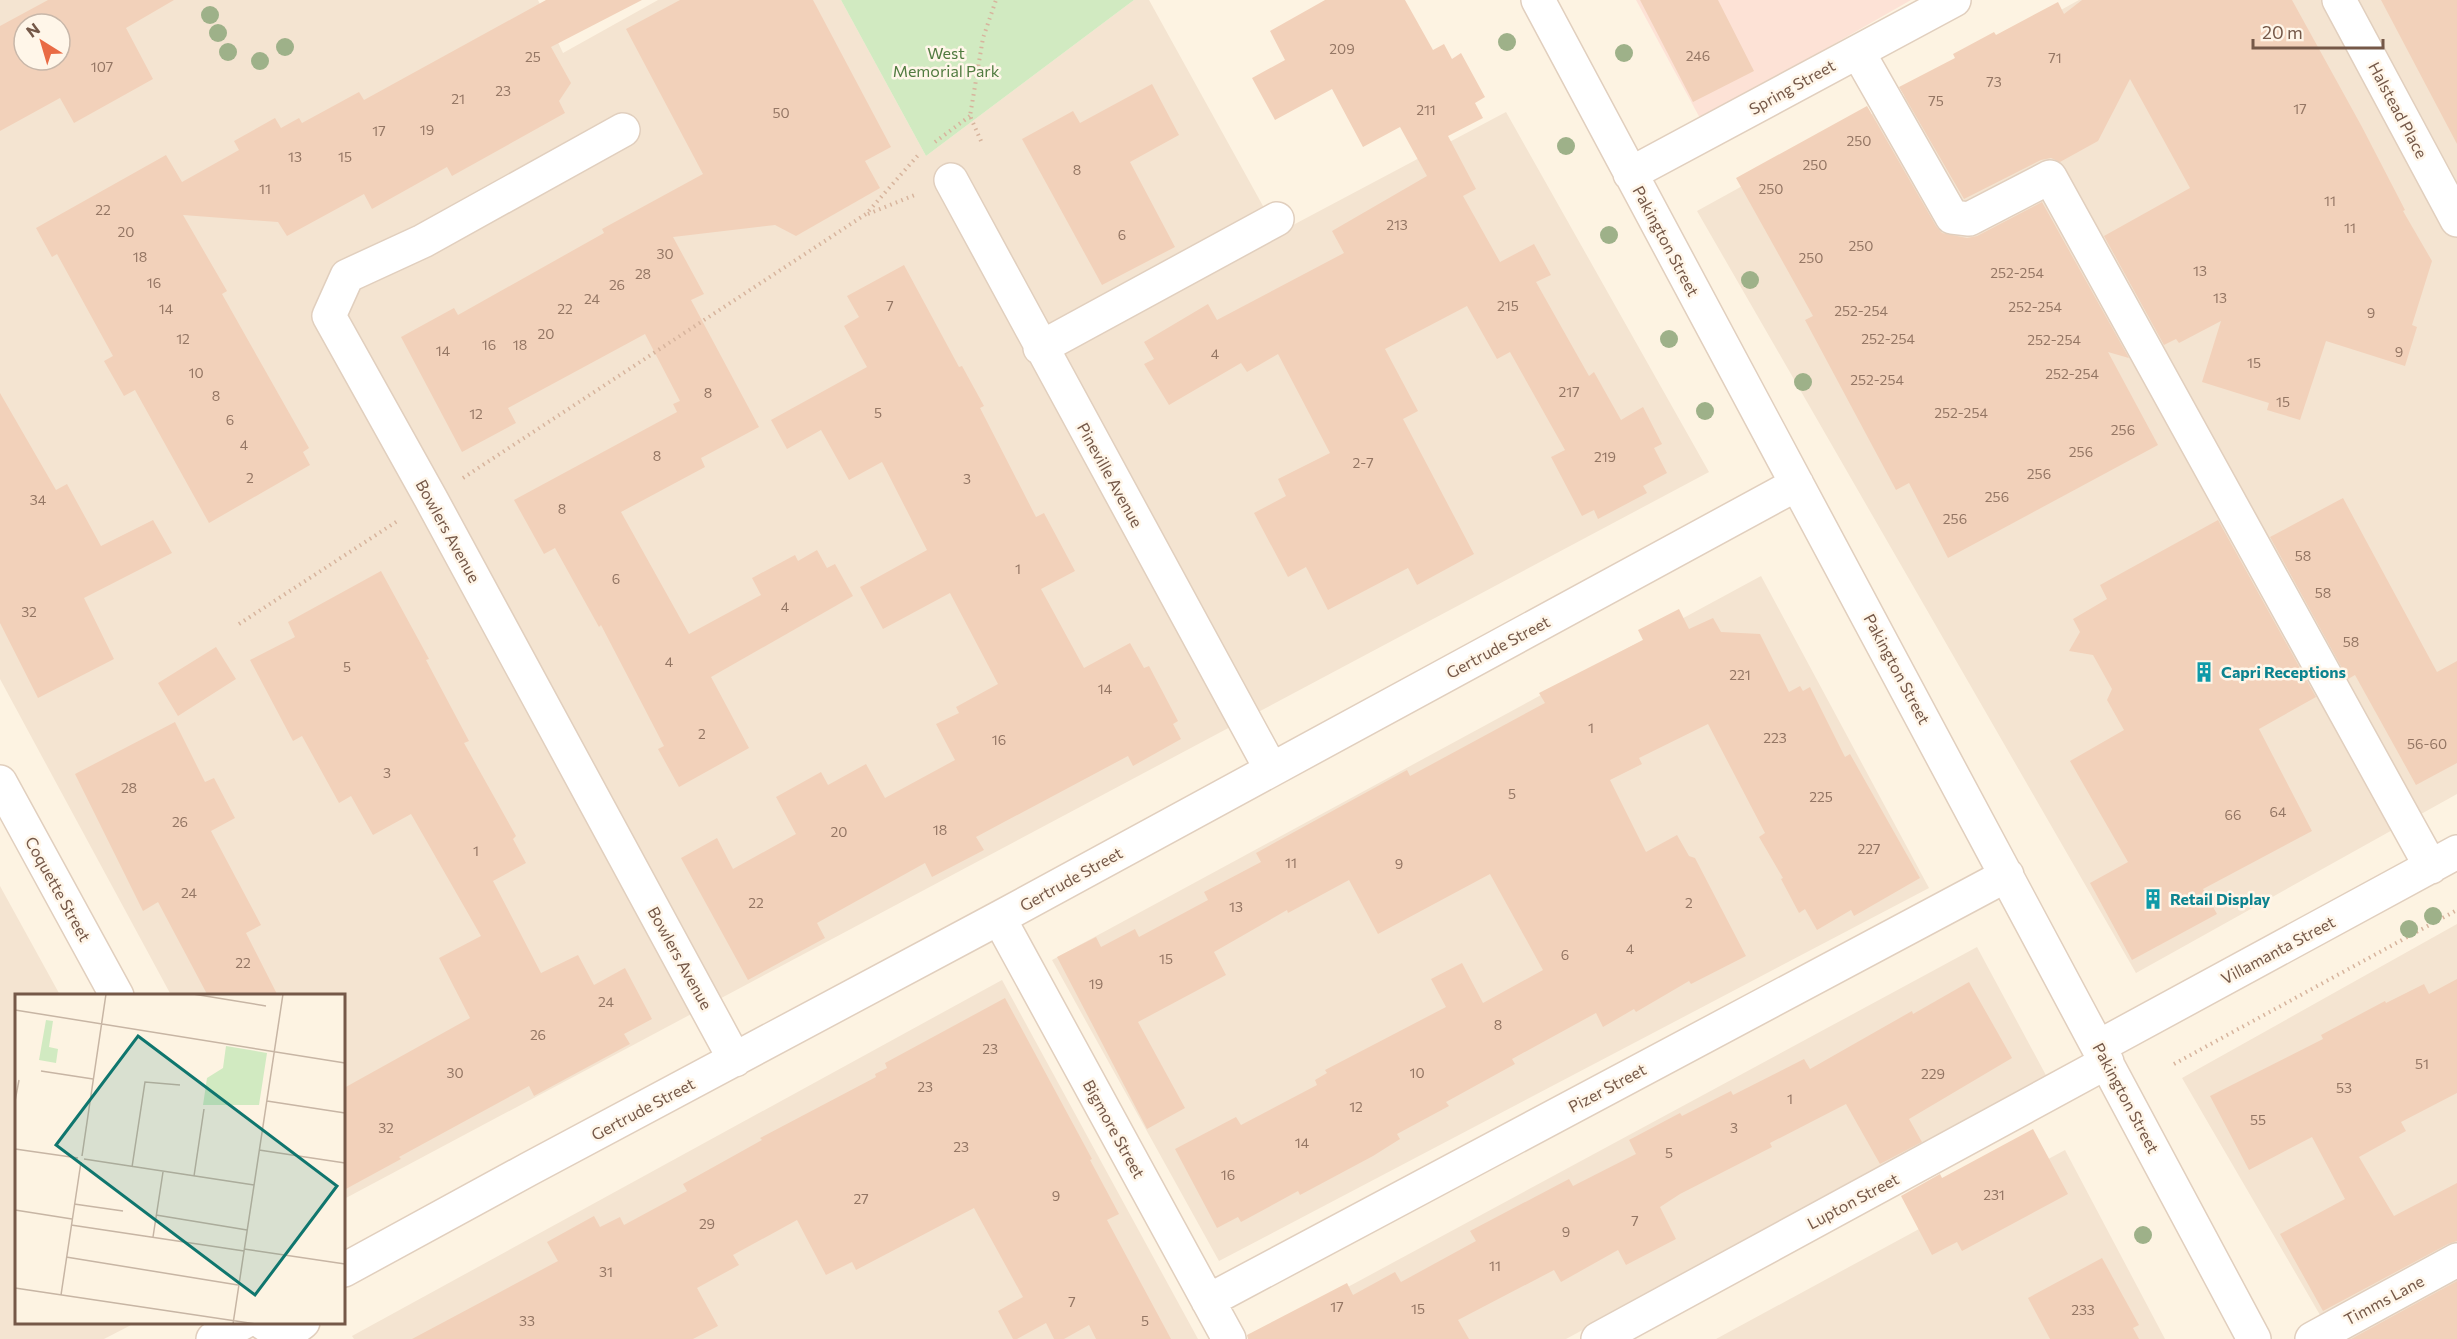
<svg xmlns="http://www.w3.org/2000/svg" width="2457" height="1339" viewBox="0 0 2457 1339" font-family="Commissioner,sans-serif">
<rect width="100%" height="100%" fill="#fdf3e2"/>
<!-- residential -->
<path fill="#f4e4d1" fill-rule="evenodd" d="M0 0H538L563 53 658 0H841L926 156 1134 0H1149L1278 233 1506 112 1709 472 344 1199V996L171 995 0 679ZM24 24H60V60H24Z
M2079 0H2457V794L2136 973 1697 211Z
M1761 576 1929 888 1219 1261 1052 960Z
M0 886 60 995 16 996V1322L135 1323 104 1339H0Z
M2457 924V1339H2334L2182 1078Z
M1977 947 2048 1079 1566 1339H1261L1259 1335Z
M1002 980 1198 1339H354L352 1336Z
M2065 1150 2165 1339H1716Z"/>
<!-- commercial -->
<path fill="#fde2d6" d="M1636 0H1911L1701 120Z"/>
<!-- green -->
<path fill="#d1eac1" d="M841 0H1134L926 156Z"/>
<!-- building -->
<path fill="#f2d1ba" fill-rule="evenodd" d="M48 0H174L126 28 153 79 74 123 60 98 0 131V26ZM24 24H60V60H24Z
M546 0H642L551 47 571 83 559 101 565 113 452 176 447 167 372 209 364 194 287 236 278 222 183 215 227 291 222 294 309 448 303 452 310 465 209 523 135 390 124 396 104 361 113 356 57 254 52 257 36 228 166 155 182 182 239 150 234 141 275 118 281 128 299 118 302 123 359 92 364 100Z
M680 0H813L891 147 865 161 880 188 796 236 775 225 673 237 704 294 691 300 759 427 701 458 705 467 621 512 689 634 761 595 752 578 795 555 798 561 817 550 827 568 835 564 853 596 711 677 749 748 679 787 658 749 664 746 601 625 599 627 555 548 544 554 514 500 677 412 673 404 680 401 645 334 508 408 516 423 462 452 401 337 454 308 458 315 604 233 602 229 703 174 626 29Z
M1325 0H1405L1433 50 1444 44 1452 59 1461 53 1485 97 1475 103 1483 118 1448 136 1476 189 1463 196 1500 262 1534 244 1551 275 1536 282 1589 376 1594 372 1621 420 1643 407 1662 444 1654 448 1667 473 1643 486 1647 493 1598 519 1594 510 1582 516 1551 457 1565 450 1510 352 1497 359 1467 306 1385 349 1418 411 1403 419 1474 554 1417 585 1408 568 1328 610 1306 567 1288 577 1254 513 1286 496 1278 479 1330 453 1278 354 1247 372 1241 363 1169 405 1144 364 1154 359 1144 342 1208 304 1217 320 1344 253 1332 231 1427 176 1400 127 1363 147 1332 89 1275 120 1252 78 1285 60 1270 31Z
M1640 0H1718L1754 71 1693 102Z
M2082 0H2292L2362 127 2405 210 2403 211 2432 261 2412 325 2417 327 2405 366 2326 341 2300 420 2267 410 2269 403 2202 382 2221 321 2179 343 2176 339 2164 345 2104 236 2190 188 2130 79 2098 141 2060 162 2051 158 2041 160 1964 199 1899 87 1955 58 1953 54 1994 32 1996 35 2058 2 2064 14Z
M2381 0H2457V144Z
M1152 84 1179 135 1130 162 1175 247 1102 285 1022 139 1073 111 1080 123Z
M1867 106 1936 226 1942 233 1967 238 1977 236 2042 202 2129 358 2108 352 2158 445 1948 558 1909 483 1896 490 1805 320 1813 316 1736 178Z
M904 265 959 367 962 366 984 406 980 408 1036 517 1044 513 1075 571 1041 589 1084 668 1130 643 1144 668 1149 666 1178 721 1173 724 1181 739 1133 766 1128 756 976 837 984 850 932 877 925 863 817 923 825 938 748 980 681 858 717 838 733 869 796 834 776 797 821 772 828 785 866 764 885 798 955 760 936 724 959 713 956 707 998 684 950 593 883 629 860 587 927 550 882 462 849 480 821 430 787 449 771 420 867 367 844 326 859 317 847 296Z
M0 393 56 490 67 484 101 546 153 520 172 553 84 598 114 659 38 698 0 623Z
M2343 498 2437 672 2457 661V763L2416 785 2355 675 2348 679 2270 537Z
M2218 520 2316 697 2259 729 2312 831 2203 889 2217 914 2132 960 2090 883 2128 862 2070 761 2124 730 2107 700 2112 689 2093 655 2069 651 2080 632 2073 619 2107 599 2100 585Z
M381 571 429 659 426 660 469 741 464 743 516 836 513 839 526 863 493 881 541 973 578 955 594 985 625 968 652 1019 624 1034 630 1044 534 1096 529 1086 399 1157 401 1159 344 1190V1088L470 1018 439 958 481 936 411 814 373 835 351 796 339 803 302 736 293 741 250 660 295 637 288 622Z
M1679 609 1689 629 1713 618 1721 632 1760 634 1789 692 1800 686 1803 691 1810 687 1845 757 1850 754 1920 878 1854 916 1851 910 1817 930 1805 909 1799 913 1781 879 1783 878 1759 837 1765 833 1708 724 1639 758 1642 764 1610 780 1646 852 1677 835 1689 856 1695 858 1746 956 1691 984 1689 981 1636 1012 1634 1009 1603 1027 1596 1013 1512 1059 1515 1064 1446 1102 1449 1106 1397 1134 1400 1139 1373 1156 1300 1195 1298 1191 1241 1222 1238 1217 1217 1228 1175 1149 1236 1117 1241 1125 1317 1085 1315 1080 1327 1073 1325 1070 1446 1007 1431 979 1462 963 1483 1003 1543 970 1490 874 1378 934 1349 880 1288 913 1287 910 1214 952 1226 975 1138 1022 1185 1108 1147 1129 1057 957 1096 937 1101 947 1135 929 1139 937 1208 900 1204 892 1261 862 1256 853 1407 770 1410 776 1545 703 1539 693 1643 640 1638 630Z
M216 647 236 679 178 716 158 683Z
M175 722 205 782 214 778 235 818 211 831 261 925 246 933 278 996H208L158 902 143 911 75 774Z
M2457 979V1093L2401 1122 2406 1131 2359 1157 2394 1216 2457 1183V1241L2448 1244 2323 1311 2280 1234 2345 1199 2312 1137 2249 1170 2210 1096 2323 1039 2321 1035 2385 1001 2386 1003 2424 984 2429 994Z
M1969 982 2012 1058 1909 1119 1922 1142 1880 1164 1846 1104 1770 1143 1772 1147 1680 1194 1660 1207 1676 1239 1626 1265 1618 1250 1561 1282 1554 1270 1458 1320 1469 1339H1248L1247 1335 1347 1283 1353 1295 1395 1272 1401 1282 1476 1241 1470 1231 1569 1179 1573 1186 1636 1154 1629 1140 1680 1113 1682 1116 1731 1091 1733 1095 1804 1059 1810 1069 1912 1011 1913 1014Z
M1005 998 1092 1159 1090 1160 1119 1214 1107 1220 1171 1339H1096L1089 1325 1064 1339H1054L1046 1323 1017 1339H1013L998 1311 1023 1297 974 1208 856 1270 852 1262 826 1275 797 1220 733 1255 739 1265 697 1288 718 1326 693 1339H412L558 1261 547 1242 594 1216 600 1227 620 1217 624 1225 687 1191 683 1184 762 1140 760 1138 876 1077 875 1074 887 1068 885 1063Z
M2033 1129 2068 1194 1962 1251 1957 1242 1932 1255 1901 1196 1940 1174 1942 1178Z
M2102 1258 2139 1325 2133 1328 2139 1339H2050L2028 1298Z
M2457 1281V1339H2351Z"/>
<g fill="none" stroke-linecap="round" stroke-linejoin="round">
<!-- minor casing -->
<g stroke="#e1cfbe" stroke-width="36">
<path id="minor" d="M1538 0 2254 1339
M2339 0 2457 220
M1858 52 1952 217 1969 219 2050 177 2431 867
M623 130 423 241 347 276 329 316 431 499 735 1060
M1630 174 1954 0
M951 180 1271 769
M1040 348 1277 219
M0 782 117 996
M999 918 1229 1339
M2098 1047 2457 852
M344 1270 529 1169 999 918 1797 484
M1208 1301 2007 875
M262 1322C275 1332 290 1333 303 1322
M213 1339 244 1322
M1598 1339 2107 1062
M2312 1339 2457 1260"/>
</g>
<!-- path -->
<path stroke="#d7b49d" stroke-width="4" stroke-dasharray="1.5 4.5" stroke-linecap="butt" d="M981 141 970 116 983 38 996 0
M935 142 970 116
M868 214 917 194
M463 478 866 214 920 153
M239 624 399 520
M2174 1064 2457 910"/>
<!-- minor -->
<use href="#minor" stroke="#fff" stroke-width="33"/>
</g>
<!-- trees -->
<g fill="#9eb189">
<circle cx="210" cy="15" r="9"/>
<circle cx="218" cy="33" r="9"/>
<circle cx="1507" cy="42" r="9"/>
<circle cx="285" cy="47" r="9"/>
<circle cx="228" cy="52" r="9"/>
<circle cx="1624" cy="53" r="9"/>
<circle cx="260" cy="61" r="9"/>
<circle cx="1566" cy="146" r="9"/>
<circle cx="1609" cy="235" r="9"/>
<circle cx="1750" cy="280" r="9"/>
<circle cx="1669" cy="339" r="9"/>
<circle cx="1803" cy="382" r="9"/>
<circle cx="1705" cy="411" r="9"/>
<circle cx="2433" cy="916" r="9"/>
<circle cx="2409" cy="929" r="9"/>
<circle cx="2143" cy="1235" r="9"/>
</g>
<!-- icons -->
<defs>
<g id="building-bare" transform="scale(1.62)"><path d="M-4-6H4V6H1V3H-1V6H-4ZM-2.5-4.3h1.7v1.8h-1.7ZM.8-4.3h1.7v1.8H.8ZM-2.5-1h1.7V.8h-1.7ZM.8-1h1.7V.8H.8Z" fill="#0f9aa8" stroke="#fff6e9" stroke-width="2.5" paint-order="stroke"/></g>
</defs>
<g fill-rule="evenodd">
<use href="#building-bare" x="2204" y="672"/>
<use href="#building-bare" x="2153" y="899"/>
</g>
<g text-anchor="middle" stroke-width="5" stroke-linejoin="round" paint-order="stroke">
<!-- number labels -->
<g font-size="14" fill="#947664">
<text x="1342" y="54">209</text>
<text x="1698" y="61">246</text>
<text x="533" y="62">25</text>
<text x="2055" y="63">71</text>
<text x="102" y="72">107</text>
<text x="1994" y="87">73</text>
<text x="503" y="96">23</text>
<text x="458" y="104">21</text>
<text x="1936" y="106">75</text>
<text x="2300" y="114">17</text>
<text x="1426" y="115">211</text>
<text x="781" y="118">50</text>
<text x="427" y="135">19</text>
<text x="379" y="136">17</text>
<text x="1859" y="146">250</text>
<text x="295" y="162">13</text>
<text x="345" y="162">15</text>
<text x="1815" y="170">250</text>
<text x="1077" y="175">8</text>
<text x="265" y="194">11</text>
<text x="1771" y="194">250</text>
<text x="2330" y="206">11</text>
<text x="103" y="215">22</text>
<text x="1397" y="230">213</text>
<text x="2350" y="233">11</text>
<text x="126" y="237">20</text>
<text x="1122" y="240">6</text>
<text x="1861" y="251">250</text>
<text x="665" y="259">30</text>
<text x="140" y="262">18</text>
<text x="1811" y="263">250</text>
<text x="2200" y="276">13</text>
<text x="2017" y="278">252-254</text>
<text x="643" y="279">28</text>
<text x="154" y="288">16</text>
<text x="617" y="290">26</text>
<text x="2220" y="303">13</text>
<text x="592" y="304">24</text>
<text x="890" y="311">7</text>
<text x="1508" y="311">215</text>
<text x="2035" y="312">252-254</text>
<text x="166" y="314">14</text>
<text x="565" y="314">22</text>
<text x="1861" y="316">252-254</text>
<text x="2371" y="318">9</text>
<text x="546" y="339">20</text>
<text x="183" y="344">12</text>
<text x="1888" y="344">252-254</text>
<text x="2054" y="345">252-254</text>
<text x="489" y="350">16</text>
<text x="520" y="350">18</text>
<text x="443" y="356">14</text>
<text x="2399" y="357">9</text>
<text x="1215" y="359">4</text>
<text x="2254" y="368">15</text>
<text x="196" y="378">10</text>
<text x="2072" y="379">252-254</text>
<text x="1877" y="385">252-254</text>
<text x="1569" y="397">217</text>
<text x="708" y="398">8</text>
<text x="216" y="401">8</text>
<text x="2283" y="407">15</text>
<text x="878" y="418">5</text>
<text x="1961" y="418">252-254</text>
<text x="476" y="419">12</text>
<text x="230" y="425">6</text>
<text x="2123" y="435">256</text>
<text x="244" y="450">4</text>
<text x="2081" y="457">256</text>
<text x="657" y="461">8</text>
<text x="1605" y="462">219</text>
<text x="1363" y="468">2-7</text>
<text x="2039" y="479">256</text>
<text x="250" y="483">2</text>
<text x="967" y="484">3</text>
<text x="1997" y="502">256</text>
<text x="38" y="505">34</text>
<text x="562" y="514">8</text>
<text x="1955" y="524">256</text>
<text x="2303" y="561">58</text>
<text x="1018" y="574">1</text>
<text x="616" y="584">6</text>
<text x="2323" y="598">58</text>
<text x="785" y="612">4</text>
<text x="29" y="617">32</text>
<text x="2351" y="647">58</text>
<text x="669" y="667">4</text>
<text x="347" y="672">5</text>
<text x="1740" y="680">221</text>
<text x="1105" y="694">14</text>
<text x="1591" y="733">1</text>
<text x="702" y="739">2</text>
<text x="1775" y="743">223</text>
<text x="999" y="745">16</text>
<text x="2427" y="749">56-60</text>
<text x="387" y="778">3</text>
<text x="129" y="793">28</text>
<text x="1512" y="799">5</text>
<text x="1821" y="802">225</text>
<text x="2278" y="817">64</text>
<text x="2233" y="820">66</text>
<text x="180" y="827">26</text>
<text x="940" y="835">18</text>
<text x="839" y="837">20</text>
<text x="1869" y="854">227</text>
<text x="476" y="856">1</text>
<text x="1291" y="868">11</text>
<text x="1399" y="869">9</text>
<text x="189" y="898">24</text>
<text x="756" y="908">22</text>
<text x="1689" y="908">2</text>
<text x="1236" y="912">13</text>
<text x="1630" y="954">4</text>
<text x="1565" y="960">6</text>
<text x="1166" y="964">15</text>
<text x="243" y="968">22</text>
<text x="1096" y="989">19</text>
<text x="606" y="1007">24</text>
<text x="1498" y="1030">8</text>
<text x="538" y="1040">26</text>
<text x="990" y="1054">23</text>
<text x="2422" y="1069">51</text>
<text x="455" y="1078">30</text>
<text x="1417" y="1078">10</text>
<text x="1933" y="1079">229</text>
<text x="925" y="1092">23</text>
<text x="2344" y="1093">53</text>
<text x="1790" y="1104">1</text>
<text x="1356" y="1112">12</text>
<text x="2258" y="1125">55</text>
<text x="386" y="1133">32</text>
<text x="1734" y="1133">3</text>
<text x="1302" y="1148">14</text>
<text x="961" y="1152">23</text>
<text x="1669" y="1158">5</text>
<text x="1228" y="1180">16</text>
<text x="1994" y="1200">231</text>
<text x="1056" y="1201">9</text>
<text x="861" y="1204">27</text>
<text x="1635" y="1226">7</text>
<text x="707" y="1229">29</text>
<text x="1566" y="1237">9</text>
<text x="1495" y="1271">11</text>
<text x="606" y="1277">31</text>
<text x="1072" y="1307">7</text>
<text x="1337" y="1312">17</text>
<text x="1418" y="1314">15</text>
<text x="2083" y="1315">233</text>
<text x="527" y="1326">33</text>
<text x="1145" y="1326">5</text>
</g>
<!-- park labels -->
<g font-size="16" fill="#517b40" stroke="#fff6e9">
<text x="946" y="59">West<tspan x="946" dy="18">Memorial Park</tspan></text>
</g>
<!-- street labels -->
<g font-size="16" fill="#755848" stroke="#fff6e9">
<text transform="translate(1792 87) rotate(-29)" y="6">Spring Street</text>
<text transform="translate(2398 110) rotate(62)" y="6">Halstead Place</text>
<text transform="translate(1666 241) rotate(62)" y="6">Pakington Street</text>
<text transform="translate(1110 475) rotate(61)" y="6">Pineville Avenue</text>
<text transform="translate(448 531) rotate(61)" y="6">Bowlers Avenue</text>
<text transform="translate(1498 647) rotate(-28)" y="6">Gertrude Street</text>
<text transform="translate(1897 669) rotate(62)" y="6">Pakington Street</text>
<text transform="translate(1071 879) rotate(-29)" y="6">Gertrude Street</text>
<text transform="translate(58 889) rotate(61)" y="6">Coquette Street</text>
<text transform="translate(2278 950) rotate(-28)" y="6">Villamanta Street</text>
<text transform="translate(680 958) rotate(61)" y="6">Bowlers Avenue</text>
<text transform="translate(1607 1088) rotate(-28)" y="6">Pizer Street</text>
<text transform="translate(2126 1098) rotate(62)" y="6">Pakington Street</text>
<text transform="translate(643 1109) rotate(-28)" y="6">Gertrude Street</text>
<text transform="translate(1114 1129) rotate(61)" y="6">Bigmore Street</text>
<text transform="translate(1853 1201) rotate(-28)" y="6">Lupton Street</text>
<text transform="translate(2384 1300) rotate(-28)" y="6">Timms Lane</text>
</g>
<!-- culture labels -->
<g font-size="16" font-weight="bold" fill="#0d838f" stroke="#fff6e9" text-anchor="start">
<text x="2221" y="678">Capri Receptions</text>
<text x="2170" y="905">Retail Display</text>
</g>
</g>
<!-- overview -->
<g transform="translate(15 994)">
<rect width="330" height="330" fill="#fdf3e2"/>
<path d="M31 26 38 27 34 53 43 55 41 69 24 66ZM211 52 252 59 244 111H188L192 84 208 74Z" fill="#d1eac1"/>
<path fill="none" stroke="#c7b5a4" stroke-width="1.5" d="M178 0 251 12M0 16 330 69M26 77 78 85M0 107 4 86M252 107 330 119M0 155 63 164M244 156 330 169M67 162 91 0M69 165 239 191M117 173 130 88 165 91M179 182 189 115M59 210 108 217M0 216 57 225M141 221 232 236M56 231 229 257M138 243 148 178M229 255 330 270M51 263 223 291M0 294 241 330M46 301 66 168M218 330 268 0"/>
<path fill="#0f766e" fill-opacity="0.15" stroke="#0f766e" stroke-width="3" d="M123 42 322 192 240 301 41 151Z"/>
<rect width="330" height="330" fill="none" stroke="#755848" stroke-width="3"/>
</g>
<!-- north arrow -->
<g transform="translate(42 42) rotate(323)"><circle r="28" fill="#fff6e9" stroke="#c8b7a9" stroke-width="1.5"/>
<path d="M0-4.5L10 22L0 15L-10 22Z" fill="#e96b45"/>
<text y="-9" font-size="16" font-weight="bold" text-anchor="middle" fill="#755848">N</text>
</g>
<!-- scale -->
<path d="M2253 39v9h130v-9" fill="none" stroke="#755848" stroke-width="3"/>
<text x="2262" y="39" font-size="18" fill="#755848" stroke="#fff6e9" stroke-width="4.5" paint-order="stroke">20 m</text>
</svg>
